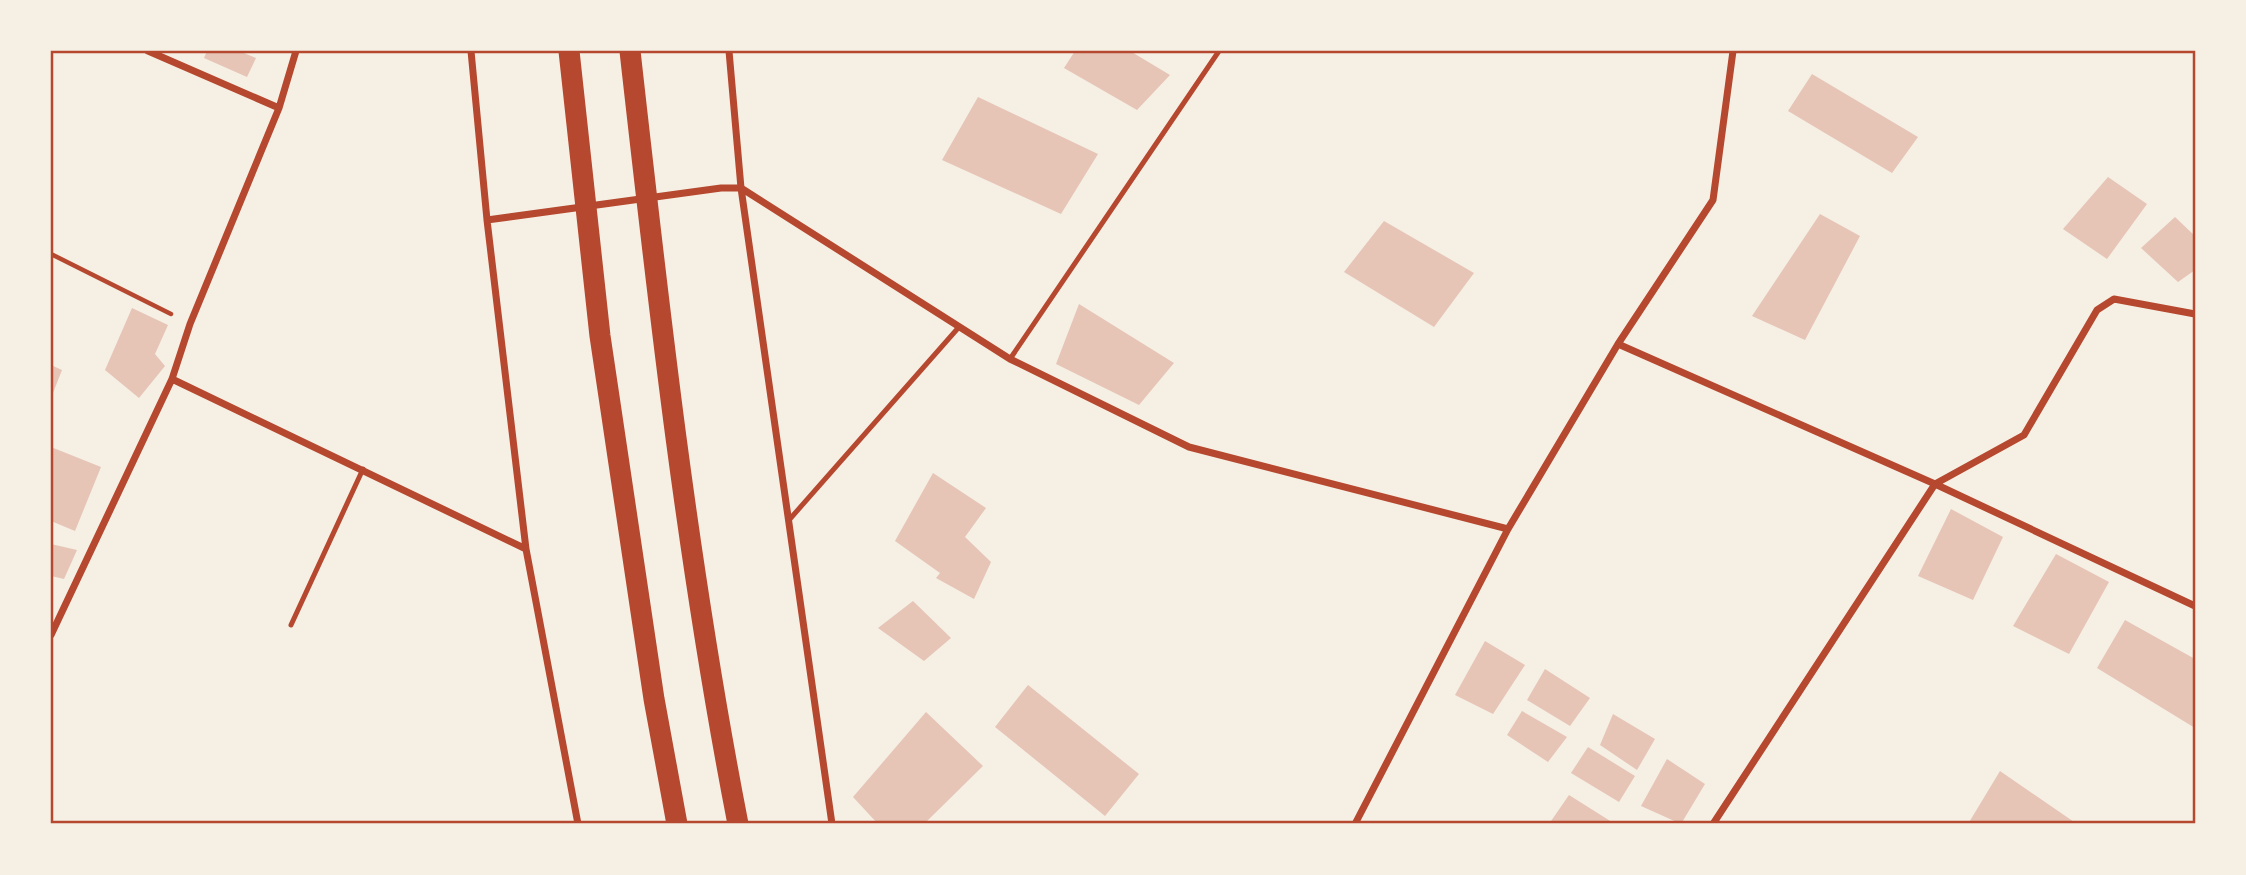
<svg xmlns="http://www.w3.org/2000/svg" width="2246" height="875" viewBox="0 0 2246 875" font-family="Jost,sans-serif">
<rect width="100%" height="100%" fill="#f6efe4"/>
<!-- building -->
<path fill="#e6c5b7" d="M207 51H239L256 58 247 77 204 58Z
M1075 51H1130L1170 75 1137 110 1064 68Z
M1812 74 1918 137 1892 173 1788 111Z
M978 97 1098 154 1061 214 942 160Z
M2108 177 2147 204 2107 259 2063 229Z
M1820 214 1860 236 1805 340 1752 316Z
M2175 217 2195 236V270L2178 282 2141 248Z
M1384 221 1474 273 1434 327 1344 272Z
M1079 304 1174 363 1139 405 1056 364Z
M132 308 168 325 155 354 165 366 139 398 105 370Z
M51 365 62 370 51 398Z
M51 447 101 467 75 531 51 521Z
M933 473 986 508 965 537 991 562 974 599 936 578 940 573 895 541Z
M1951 509 2003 537 1973 600 1918 576Z
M51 544 77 550 64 579 51 576Z
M2056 554 2109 582 2069 654 2013 626Z
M913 601 951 638 924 661 878 628Z
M2125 620 2195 659V728L2097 668Z
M1485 641 1525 665 1493 714 1455 695Z
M1545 669 1590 698 1570 726 1527 700Z
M1028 685 1139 774 1105 816 995 727Z
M1522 711 1567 737 1548 762 1507 735Z
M926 712 983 766 924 824H878L853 797Z
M1613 714 1655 739 1637 770 1600 745Z
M1588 747 1635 776 1619 802 1571 773Z
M1667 759 1705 784 1681 824 1641 806Z
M2000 771 2077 824H1968Z
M1569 795 1615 824H1549Z"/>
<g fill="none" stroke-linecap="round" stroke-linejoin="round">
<!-- path -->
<path stroke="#b5482f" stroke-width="4.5" d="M51 254 171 314"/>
<!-- service -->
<path stroke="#b5482f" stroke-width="5" d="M1010 359 1219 51
M789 520 959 327
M291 625 363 469"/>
<!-- minor -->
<path stroke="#b5482f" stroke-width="7" d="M148 51 279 108
M471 51 487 220 526 549
M729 51 741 188 832 824
M487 220 721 188H741L1010 359 1189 447 1508 529
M1618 344 1935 484 2195 606
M172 379 526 549 578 824
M51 635 172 379 190 324 279 108 296 51
M1355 824 1508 529 1618 344 1713 200 1733 51
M1713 824 1935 484 2024 435 2097 310 2114 299 2195 314"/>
<!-- motorway -->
<path stroke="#b5482f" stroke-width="21" d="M569 51 600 336 654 699 677 824
M630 51C659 310 688 568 738 824"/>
</g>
<!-- border -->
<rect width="2246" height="875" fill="none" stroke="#f6efe4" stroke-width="105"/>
<rect x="52" y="52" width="2142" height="770" fill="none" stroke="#b5482f" stroke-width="2.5"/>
</svg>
